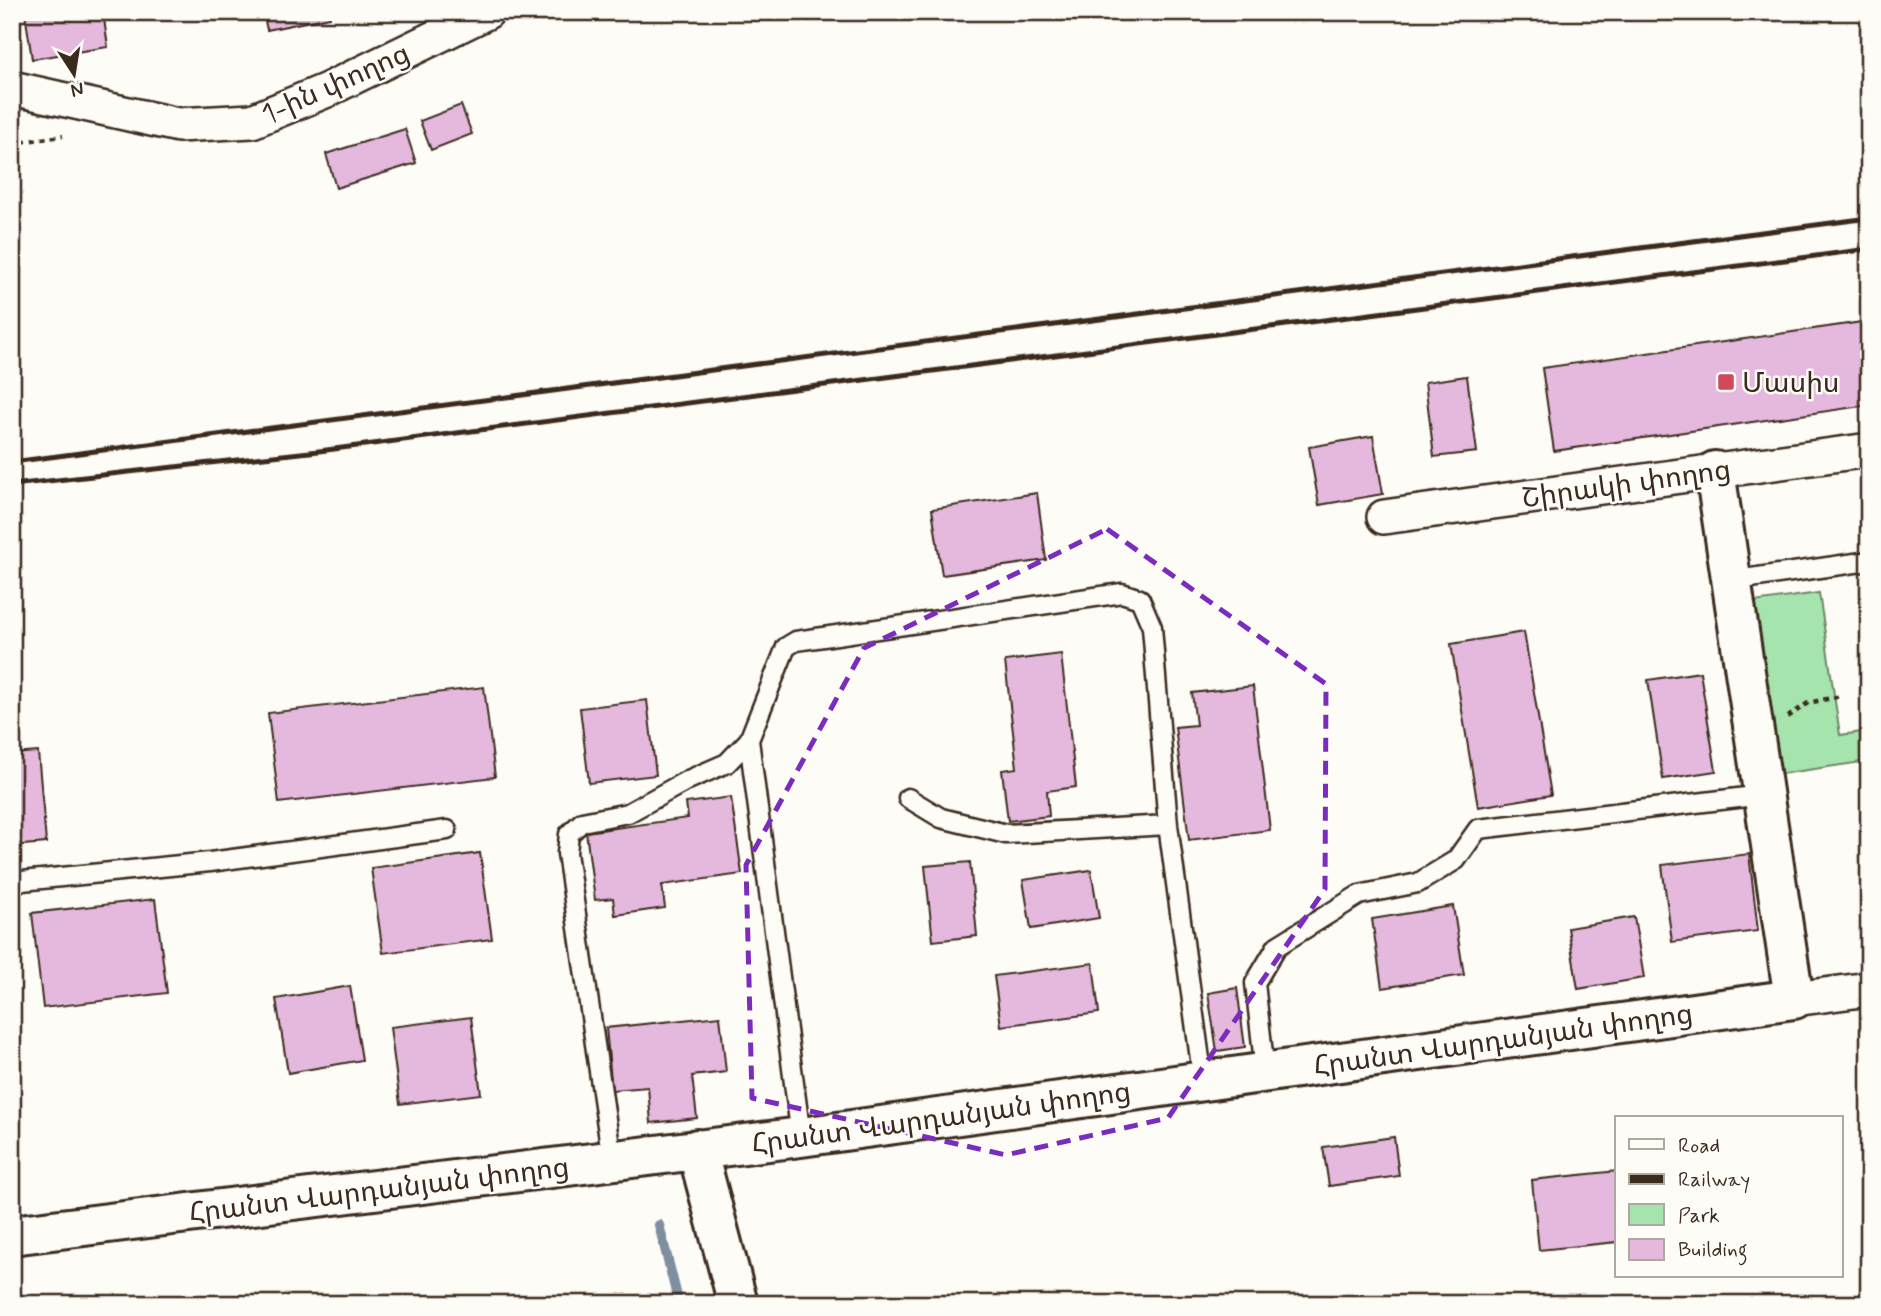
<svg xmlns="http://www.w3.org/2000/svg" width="1881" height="1316" viewBox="0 0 1881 1316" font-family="Mynerve,'Noto Sans Armenian',sans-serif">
<rect width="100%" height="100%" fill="#fdfcf7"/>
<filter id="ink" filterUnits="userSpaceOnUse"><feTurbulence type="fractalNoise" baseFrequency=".0143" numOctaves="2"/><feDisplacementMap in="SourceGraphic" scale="14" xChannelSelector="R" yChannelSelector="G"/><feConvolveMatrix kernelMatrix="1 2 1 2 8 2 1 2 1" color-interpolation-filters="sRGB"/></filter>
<g filter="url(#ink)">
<!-- green -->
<path fill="#a5e4ad" stroke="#708766" stroke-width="2" d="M1819 593 1840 735 1869 731V761L1773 775 1747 603Z"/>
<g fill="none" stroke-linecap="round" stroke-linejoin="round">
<!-- stream -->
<path stroke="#7f8fa0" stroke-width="10" d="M659 1225 679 1304"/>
</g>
<!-- building -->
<path fill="#e5b9dd" stroke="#3b2a1e" stroke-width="2" d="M103 12 108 47 32 59 25 13Z
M263 12H329L330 17 267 30Z
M461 105 472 134 431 150 420 121Z
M405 129 416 163 336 188 326 154Z
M1869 321V405L1554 451 1542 368Z
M1467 376 1477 452 1434 457 1425 382Z
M1373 436 1383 494 1319 505 1309 447Z
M1037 493 1046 560 942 575 932 509Z
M1524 632 1551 795 1478 807 1451 644Z
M1061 654 1076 787 1047 791 1049 816 1008 821 1002 770 1017 768 1005 661Z
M1700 672 1716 771 1663 779 1648 680Z
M1253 686 1270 830 1189 840 1175 727 1196 725 1192 693Z
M484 687 495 777 279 803 268 713Z
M647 700 656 775 589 783 580 708Z
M38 752 46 843 12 846V754Z
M731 797 742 874 662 885 665 908 615 915 613 898 595 900 586 832 688 818 686 803Z
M480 853 492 939 383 953 371 868Z
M1749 854 1758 931 1672 942 1662 865Z
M970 862 977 936 933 941 925 866Z
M1091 870 1099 918 1031 929 1023 880Z
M155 899 167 993 43 1008 32 913Z
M1453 906 1464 975 1382 988 1372 919Z
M1634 917 1644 978 1578 989 1568 928Z
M1093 963 1099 1013 1001 1026 994 976Z
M350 986 362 1060 288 1073 276 999Z
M1237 988 1245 1047 1217 1051 1208 993Z
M720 1016 726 1072 692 1076 697 1118 651 1123 648 1087 612 1090 606 1028Z
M471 1017 481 1094 400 1104 390 1027Z
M1394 1137 1399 1176 1329 1186 1323 1147Z
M1617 1171V1242L1539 1250 1532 1180Z"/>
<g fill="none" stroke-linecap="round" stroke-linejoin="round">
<!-- service casing -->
<g stroke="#3b2a1e" stroke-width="23">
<path id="service" d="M1730 581 1869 561
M749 740 801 1137
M908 798 941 818 1006 834 1168 825
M12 882 210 862 447 830
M1265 1072 1255 983 1277 946 1359 895 1418 883 1456 860 1478 829 1763 795
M612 1160 567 853 569 834 582 822 628 813 688 780 727 763 749 740 786 647 796 641 1122 593 1140 599 1152 627 1168 825 1203 1081"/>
</g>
<!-- minor casing -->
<g stroke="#3b2a1e" stroke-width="38">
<path id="minor" d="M12 88 178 125 252 121 327 90 487 12
M1384 517 1869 450
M1794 999 1869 989"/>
</g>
<!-- secondary casing -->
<g stroke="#3b2a1e" stroke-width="44">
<path id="secondary" d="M697 1149 738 1304
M12 1235 801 1137 1794 999 1715 471"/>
</g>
<!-- path -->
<path stroke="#3b2a1e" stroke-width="4.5" stroke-dasharray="5 5" stroke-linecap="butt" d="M12 143 63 136
M1788 717 1808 703 1841 696"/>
<!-- service -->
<use href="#service" stroke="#fdfcf7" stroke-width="18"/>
<!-- minor -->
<use href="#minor" stroke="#fdfcf7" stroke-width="33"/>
<!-- secondary -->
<use href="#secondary" stroke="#fdfcf7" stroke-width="38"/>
<!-- rail -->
<path stroke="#3b2a1e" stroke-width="5" d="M12 462 1869 218
M12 485 319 451 1869 249"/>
</g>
</g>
<!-- marked area -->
<path fill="none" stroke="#7b2cbf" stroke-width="5" stroke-dasharray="14 9" stroke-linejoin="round" d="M1107 529 1326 684 1325 889 1168 1118 1006 1155 752 1098 746 865 864 648Z"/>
<!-- markers -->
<rect fill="#d1495b" stroke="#fdfcf7" stroke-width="2.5" x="1717" y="373" width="18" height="18" rx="3.5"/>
<g text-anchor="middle" stroke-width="5" stroke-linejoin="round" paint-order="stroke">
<!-- street labels -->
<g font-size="28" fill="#3b2a1e" stroke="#fdfcf7">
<text transform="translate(335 83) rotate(-24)" y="10">1-ին փողոց</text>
<text transform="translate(1626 483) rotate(-8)" y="10">Շիրակի փողոց</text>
<text transform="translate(1503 1039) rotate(-8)" y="10">Հրանտ Վարդանյան փողոց</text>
<text transform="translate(941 1117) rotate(-8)" y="10">Հրանտ Վարդանյան փողոց</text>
<text transform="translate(379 1189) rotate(-7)" y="10">Հրանտ Վարդանյան փողոց</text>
</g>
<!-- poi labels -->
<g font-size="28" fill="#3b2a1e" stroke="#fdfcf7" text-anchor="start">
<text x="1742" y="392">Մասիս</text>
</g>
</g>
<!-- margin -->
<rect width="1881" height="1316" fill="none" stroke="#fdfcf7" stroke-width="42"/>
<rect x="21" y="21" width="1839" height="1274" fill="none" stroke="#3b2a1e" stroke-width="2.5" filter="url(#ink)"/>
<!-- legend -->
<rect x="1615" y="1116" width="228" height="161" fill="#fdfcf7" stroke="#afa8a0" stroke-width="2"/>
<rect x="1629" y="1139" width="35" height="10" fill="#fdfcf7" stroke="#afa8a0" stroke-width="2"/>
<text x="1678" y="1152" font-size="21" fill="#3b2a1e">Road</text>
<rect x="1629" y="1174" width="35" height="10" fill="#3b2a1e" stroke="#afa8a0" stroke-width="2"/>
<text x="1678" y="1186" font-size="21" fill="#3b2a1e">Railway</text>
<rect x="1629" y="1204" width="35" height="21" fill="#a5e4ad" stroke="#afa8a0" stroke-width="2"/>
<text x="1678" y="1222" font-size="21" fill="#3b2a1e">Park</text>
<rect x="1629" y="1239" width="35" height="21" fill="#e5b9dd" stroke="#afa8a0" stroke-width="2"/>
<text x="1678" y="1256" font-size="21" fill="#3b2a1e">Building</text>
<!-- north arrow -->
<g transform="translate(74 74) rotate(168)" stroke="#fdfcf7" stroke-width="5" paint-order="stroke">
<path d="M0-5L12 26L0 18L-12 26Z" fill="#3b2a1e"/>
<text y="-10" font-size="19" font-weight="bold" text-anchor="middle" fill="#3b2a1e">N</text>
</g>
</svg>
